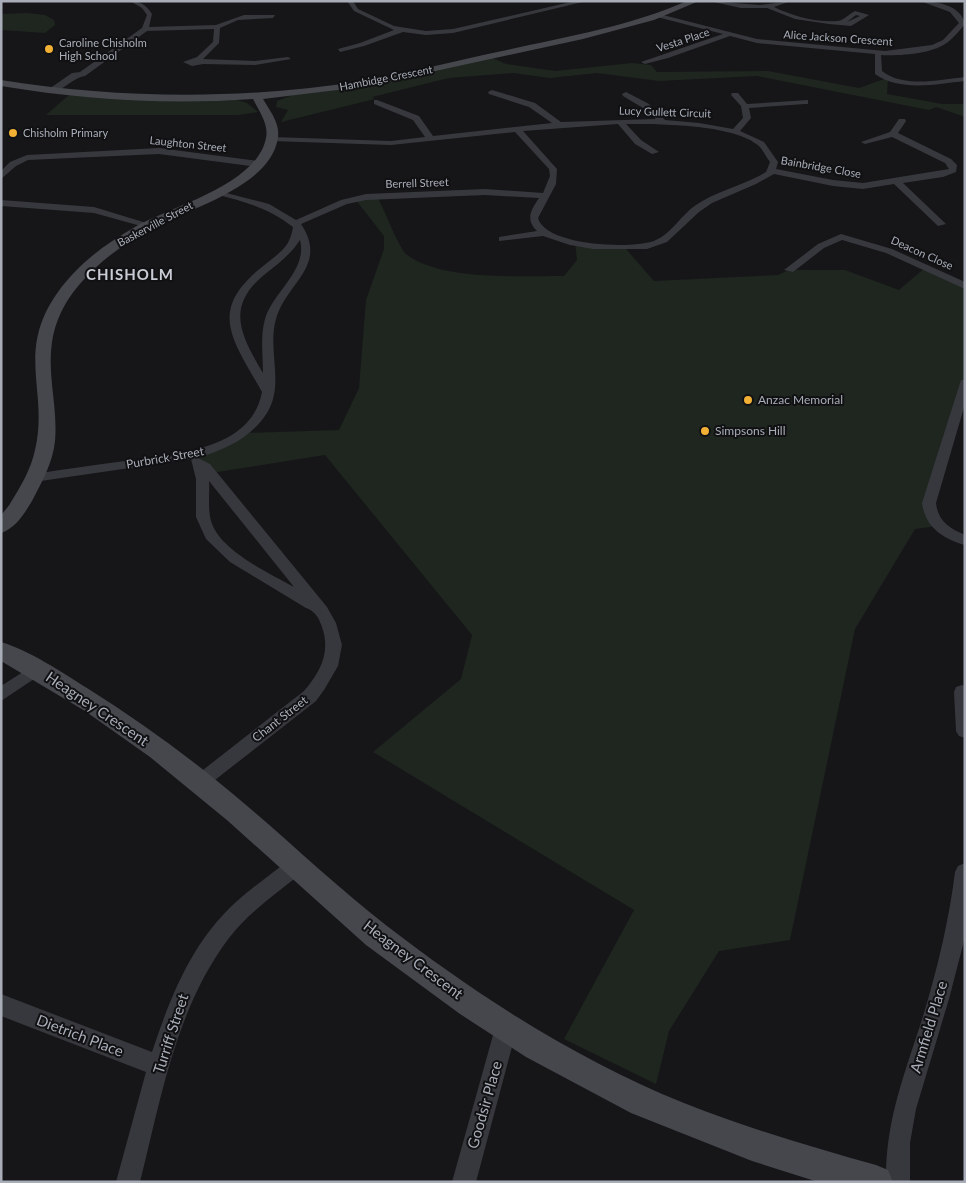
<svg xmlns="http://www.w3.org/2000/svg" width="966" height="1183" viewBox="0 0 966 1183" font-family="Lato,sans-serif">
<rect width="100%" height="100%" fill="#161618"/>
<!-- green -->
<path fill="#1e261f" d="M27 13 45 15 54 20 55 25 45 33 1 30V14Z
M493 58 506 64 555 71 632 63 651 65 657 72 768 71 859 88 884 79 888 80 887 94 942 104H965V117L936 107 929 110 757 76 659 81 597 73 550 78 513 73 449 78 372 97 375 99 281 122 288 110 276 107 277 101 295 94Z
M69 95 234 99 247 103 258 112 239 115H46Z
M377 196C383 207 399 248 406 254 439 281 523 276 564 276L577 260 575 242 626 249 654 281 778 275 789 270H845L899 290 926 267 965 286V383L929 503 938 526 915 529 855 629 790 940 719 951 669 1031 656 1084 564 1039 634 910 373 752 461 679 472 635 325 455 211 473 193 455 242 433 339 430 359 388 366 300 384 249V236L355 199Z"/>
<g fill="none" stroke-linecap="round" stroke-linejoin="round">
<!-- street -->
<path fill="#37383d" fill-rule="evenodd" d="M130 1C141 1 146 5 152 14L149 27 216 25 244 15H275L273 18 238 20 220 28 219 43 203 59 255 61 288 57 291 59 255 65 203 64 192 66 183 62 197 57 213 42 214 29 147 31 85 76C72 78 61 93 49 93V89L72 73 80 72 142 28 147 15 142 8Z
M347 1H353L358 9 394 26 426 31 453 29 575 1H587L453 33 426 35 403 32 364 46 340 52 338 49 360 43 394 30 354 11Z
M709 1 760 5 791 1 774 7C792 16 818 23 838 21 844 20 849 14 855 11L869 15 851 26 829 24 795 19 767 8H741ZM856 15 860 16 847 22Z
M920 1C936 1 961 5 965 24 960 30 954 37 948 42 933 54 900 56 881 55L882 71C903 88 939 80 965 77V81C937 84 900 92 875 74V54L757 43 730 36 668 58 645 64 641 62 723 34 657 17 659 14 757 39 885 51 932 45 943 40 959 23 950 12Z
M492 90 535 103 561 122 656 119 643 108 623 96 622 94 626 92 649 104 665 120 699 123 733 129 743 118 741 106 731 95 732 93H738L747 104 808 100V104H805L749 108 751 118 740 131 764 142 778 162 776 169 833 180 863 183 949 169 945 163 892 137 865 144 861 142 890 132 899 119H905L906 121 898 133 951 159 957 165 956 172 943 177 903 183 946 224 938 226 894 184 863 189 833 186 774 174 756 184 712 203 699 212 667 242 647 249H593L570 245 543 236 499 241V237L537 231C525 219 531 210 539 198L485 195 366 200 347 204 301 224C329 266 286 283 276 319 267 350 285 384 267 413 251 438 226 449 198 458L210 464 327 607 336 623 342 645 338 666 324 690 316 701 206 787 200 790 194 787 191 782 194 777 304 691C320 672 331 653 322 627 319 618 315 611 306 608L230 562 206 539 196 517V479L191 459 34 482 27 478 34 474C64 469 95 465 125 461 173 454 251 451 262 392 231 337 206 309 267 263 282 251 290 246 293 227 268 208 246 202 215 194V190L269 204 296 220 341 200 366 194 485 189 543 193 550 176 549 169 515 132 391 145 272 141 268 139 272 137 391 141 425 137 413 120 374 104V100H377L419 116 433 136 552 123 529 107 489 94 488 92ZM618 124 635 144 652 154 659 152 641 140 626 124C659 124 734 124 759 146 763 150 766 157 770 162L766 172 759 176C738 187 715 192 696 205 681 215 672 233 656 240 634 250 545 246 538 218L556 184 557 169 523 131ZM300 240C308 270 273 292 265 319 260 337 263 355 263 373 241 336 225 307 264 275 278 264 291 254 300 240ZM209 481 294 587C269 573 223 552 212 524 207 510 210 495 209 481Z
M159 148 258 161 262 164 258 167 159 154 28 160 16 166 1 179V171L10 162 27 155Z
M1 200 94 207 153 225 148 228 94 213 1 206Z
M841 234 892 249 965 282V289L886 253 842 240 824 248 793 272 784 270 818 244Z
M961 380H965V404L936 503C938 521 949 528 965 535V545C943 539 925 527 922 503Z
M37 663 43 665 45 669 43 673 1 701V686Z
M962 685 965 686V738L959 736 956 731 954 692 956 687Z
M296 857 303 860 306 866 303 872C277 893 249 912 229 938 176 1008 161 1098 140 1182H116L146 1072 1 1016V994L152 1052C168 1004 187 954 222 916 241 895 266 878 289 860Z
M965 863V937L949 999 916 1109 910 1143V1182H886C885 1119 906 1071 924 1013 938 966 949 920 955 872L958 866Z
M506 1017 514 1020 517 1028 476 1182H452L495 1028 498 1020Z"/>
<!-- secondary -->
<path fill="#45474d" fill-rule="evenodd" d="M687 1H699L654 20 583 39 362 87 263 99C270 111 280 123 278 137 272 187 187 209 150 229 124 244 99 261 79 285 65 301 55 321 52 342 47 375 58 408 55 441 53 462 42 482 32 501 24 514 16 528 1 533 1 528 0 522 1 517 2 512 9 507 11 502 21 486 31 469 35 450 49 391 15 352 58 292 78 264 105 244 135 227 172 206 257 185 266 138 269 124 259 111 253 99 168 105 85 100 1 86V80C121 99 242 100 361 81 409 73 455 61 502 51 564 37 628 27 687 1Z
M1 642C31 651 61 672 87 688 143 723 196 762 246 805 293 845 338 888 387 926 478 996 577 1060 684 1103 747 1128 811 1147 876 1165L888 1170 893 1182H818L752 1161 631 1113 526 1057 460 1014 366 945 228 821 150 757 85 711 1 661Z"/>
</g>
<!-- markers -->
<g fill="#f2b134" stroke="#111113" stroke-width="2">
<circle cx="49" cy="49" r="5"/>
<circle cx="13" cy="133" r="5"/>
<circle cx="748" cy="400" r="5"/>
<circle cx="705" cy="431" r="5"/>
</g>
<g text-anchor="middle" stroke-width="4" stroke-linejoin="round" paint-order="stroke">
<!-- far-street labels -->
<g font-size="11" fill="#a8adb8" stroke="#111113">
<text transform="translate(838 38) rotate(4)" y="4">Alice Jackson Crescent</text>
<text transform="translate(683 40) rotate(-18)" y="4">Vesta Place</text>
<text transform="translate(386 78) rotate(-11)" y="4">Hambidge Crescent</text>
<text transform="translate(665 112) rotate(2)" y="4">Lucy Gullett Circuit</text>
<text transform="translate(188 144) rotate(6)" y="4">Laughton Street</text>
<text transform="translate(821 167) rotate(10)" y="4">Bainbridge Close</text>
<text transform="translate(417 183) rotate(-2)" y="4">Berrell Street</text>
<text transform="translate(155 224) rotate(-28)" y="4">Baskerville Street</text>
<text transform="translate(922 253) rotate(24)" y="4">Deacon Close</text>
</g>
<!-- far-poi labels -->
<g font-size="11" fill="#a8adb8" stroke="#111113" text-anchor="start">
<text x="59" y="47">Caroline Chisholm<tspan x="59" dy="13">High School</tspan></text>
<text x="23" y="137">Chisholm Primary</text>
</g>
<!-- poi labels -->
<g font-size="12" fill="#a8adb8" stroke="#111113" text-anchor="start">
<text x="758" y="404">Anzac Memorial</text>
<text x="715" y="435">Simpsons Hill</text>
</g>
<!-- street labels -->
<g font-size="12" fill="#a8adb8" stroke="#111113">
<text transform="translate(165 458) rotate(-10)" y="4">Purbrick Street</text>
<text transform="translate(280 719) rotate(-38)" y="4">Chant Street</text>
</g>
<!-- far-district labels -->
<g font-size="15" font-weight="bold" letter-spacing="1" fill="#c9ccd4" stroke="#111113">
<text x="130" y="280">CHISHOLM</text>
</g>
<!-- near-street labels -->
<g font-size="15" fill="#a8adb8" stroke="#111113">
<text transform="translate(97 709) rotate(34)" y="5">Heagney Crescent</text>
<text transform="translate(413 960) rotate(37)" y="5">Heagney Crescent</text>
<text transform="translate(929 1027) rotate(-73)" y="5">Armfield Place</text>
<text transform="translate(171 1034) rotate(-72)" y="5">Turriff Street</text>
<text transform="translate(80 1036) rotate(21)" y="5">Dietrich Place</text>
<text transform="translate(485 1105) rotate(-74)" y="5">Goodsir Place</text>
</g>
</g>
<!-- border -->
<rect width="966" height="1183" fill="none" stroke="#a8adb8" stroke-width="5"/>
</svg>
